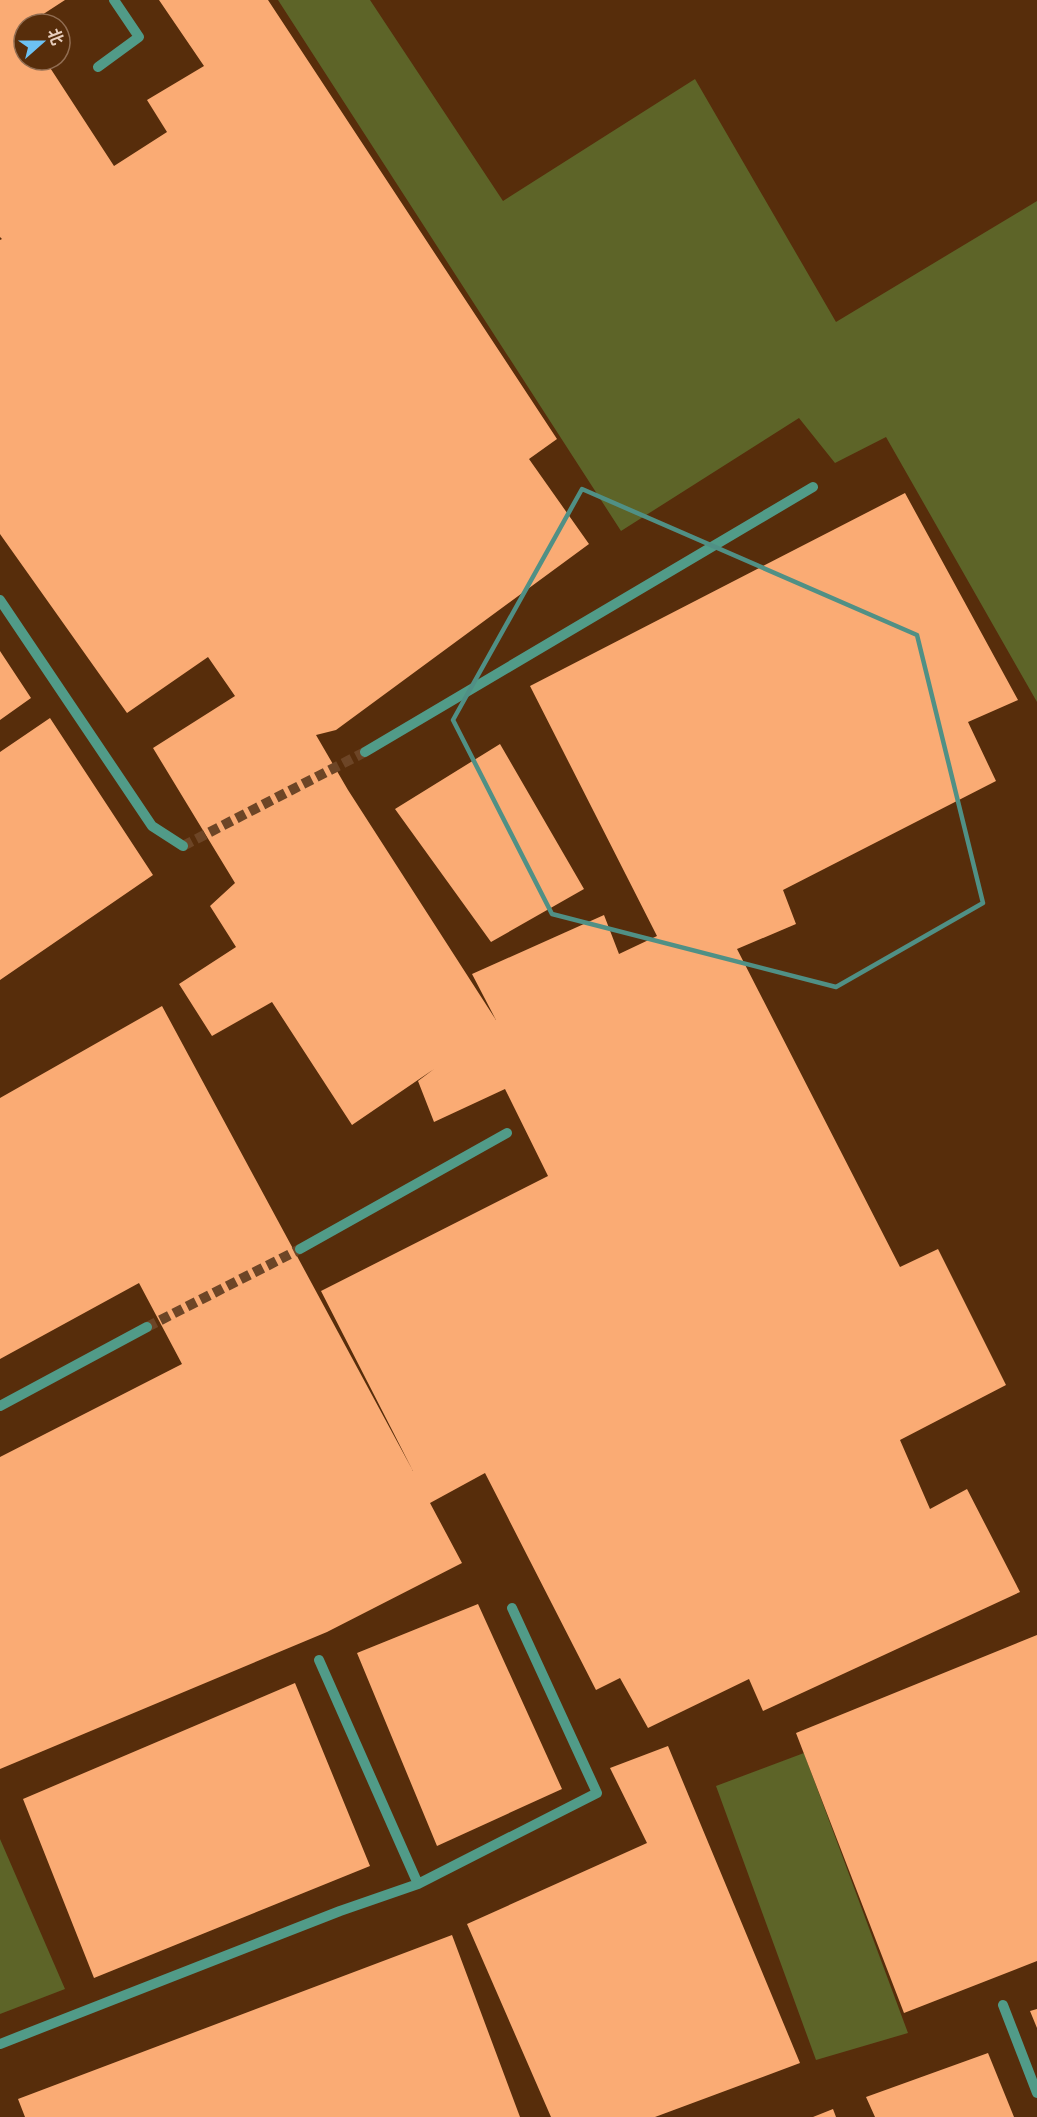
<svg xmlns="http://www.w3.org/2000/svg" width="1037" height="2117" viewBox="0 0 1037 2117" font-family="'DejaVu Sans','Noto Sans SC',sans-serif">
<rect width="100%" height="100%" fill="#572d0b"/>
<!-- green -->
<path fill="#5d6428" d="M278 0H370L503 201 695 79 836 322 1037 201V702L886 437 835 463 799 418 621 531Z
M804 1753 908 2033 816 2060 716 1786Z
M0 1839 65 1989 0 2014Z"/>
<!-- building -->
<path fill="#faab74" d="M0 0H65L28 24H24V60H45L114 166 167 132 147 100 204 66 159 0H268L557 439 529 459 589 544 336 730 316 735 348 790 496 1020 472 974 604 915 619 954 657 936 530 686 905 493 1018 700 968 722 996 781 783 890 796 924 737 949 900 1267 938 1249 1006 1385 900 1440 930 1509 967 1489 1020 1592 763 1711 749 1679 648 1728 620 1678 596 1690 485 1473 430 1503 462 1563 327 1632 0 1769V1457L182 1364 139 1283 0 1359V1098L162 1006 413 1471 321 1291 548 1176 505 1089 434 1122 418 1081 434 1069 352 1125 272 1002 212 1036 179 984 236 947 210 906 235 883 153 748 235 696 208 657 127 713 0 534V240L2 239 0 237Z
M0 651 31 698 0 720Z
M50 718 153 875 0 980V752Z
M500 744 584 889 491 942 395 809Z
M478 1604 562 1789 437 1846 357 1653Z
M1037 1635V1961L904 2013 796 1733Z
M295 1683 370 1866 94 1978 23 1799Z
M668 1746 800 2063 655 2117H551L467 1924 647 1843 610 1768Z
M452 1935 520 2117H25L18 2099Z
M1037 2009V2028L1030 2011Z
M988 2053 1014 2117H875L866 2097Z
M833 2109 836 2117H813Z"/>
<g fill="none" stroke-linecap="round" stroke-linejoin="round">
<!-- minor-tunnel -->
<path stroke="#6d4526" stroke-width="10" stroke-dasharray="10 5" stroke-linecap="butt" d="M183 846 365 752
M147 1327 300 1249"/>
<!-- minor -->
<path stroke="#519b88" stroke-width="10" d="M98 67 139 37 114 0
M0 600 152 826 183 846
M365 752 813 487
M300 1249 507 1133
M0 1406 147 1327
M319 1660 418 1884
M1003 2005 1037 2093
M0 2044 340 1911 418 1884 597 1793 512 1608"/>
</g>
<!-- marked area -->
<path fill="none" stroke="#509085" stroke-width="4.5" stroke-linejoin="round" d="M582 489 917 635 983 903 836 987 552 914 453 720Z"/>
<!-- north arrow -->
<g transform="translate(42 42) rotate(69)"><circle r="28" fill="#572d0b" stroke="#916d52" stroke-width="1.5"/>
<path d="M0-4.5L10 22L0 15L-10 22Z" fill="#6dc2f3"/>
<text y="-9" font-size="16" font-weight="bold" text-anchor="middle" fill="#e7cdbc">北</text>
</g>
</svg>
